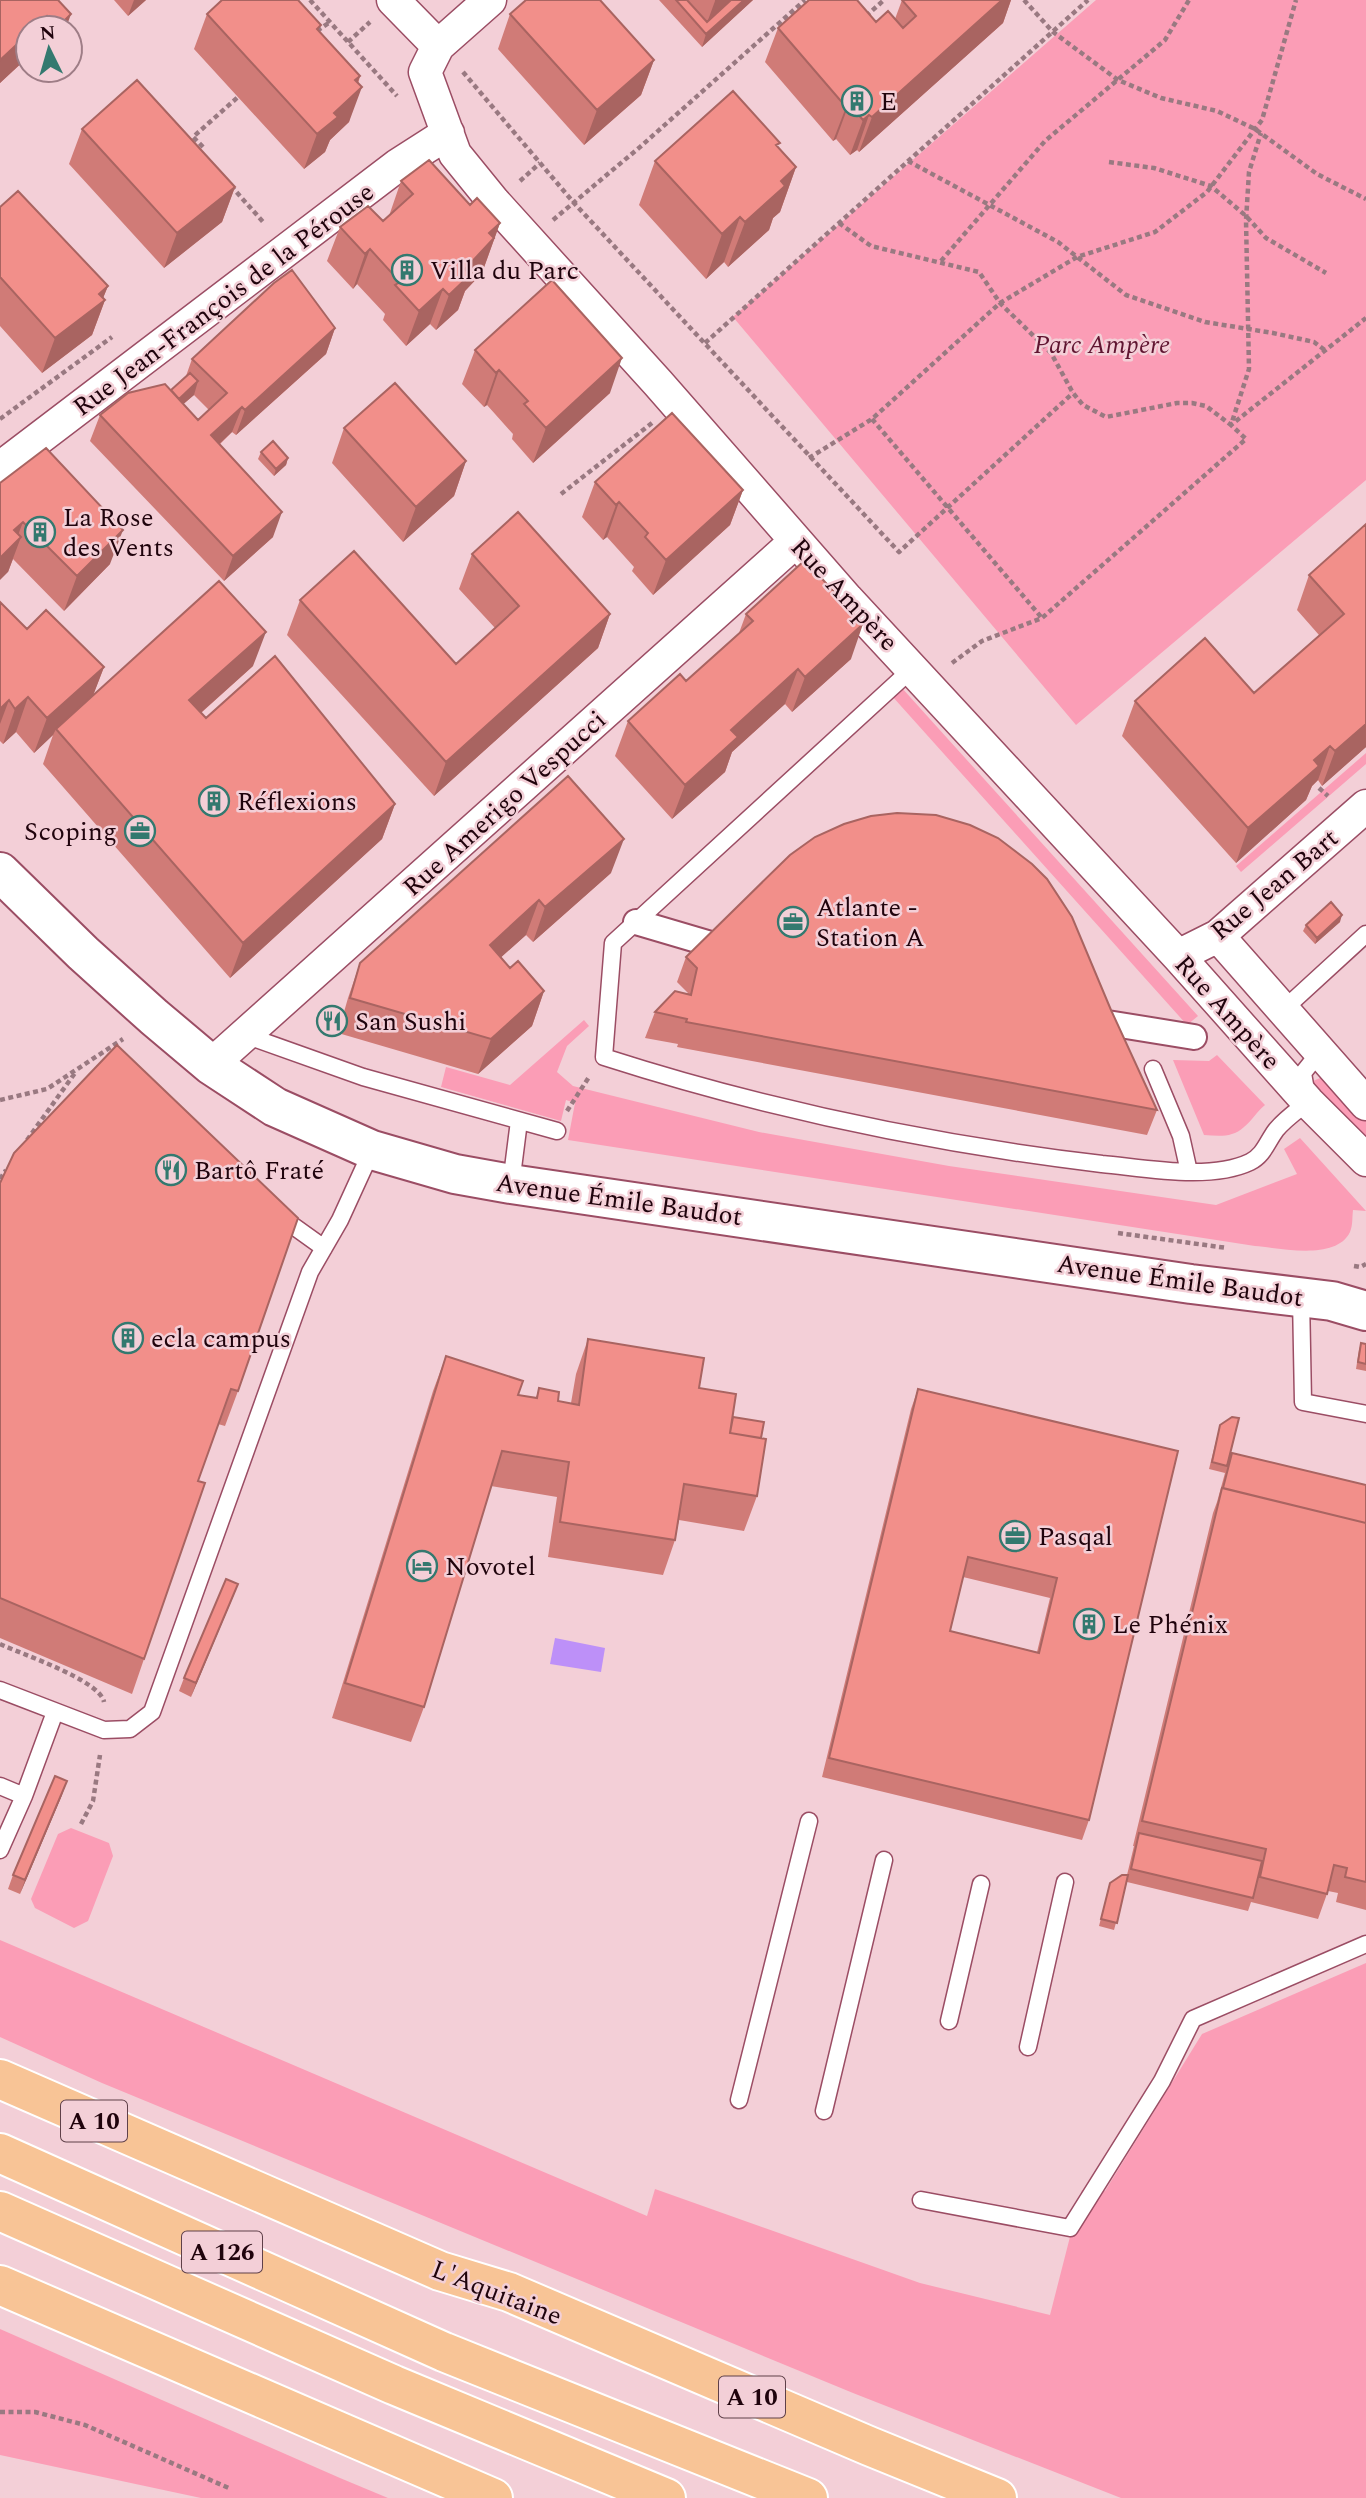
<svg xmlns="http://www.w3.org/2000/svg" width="1366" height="2498" viewBox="0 0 1366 2498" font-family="Spectral,serif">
<rect width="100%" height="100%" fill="#f3cfd7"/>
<!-- green -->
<path fill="#fb9db6" d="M1096 0H1366V480L1076 725 733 317Z
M901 687 1198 1016 1187 1025 892 696Z
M1366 753V764L1241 872 1236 866Z
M584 1020 589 1026 567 1046 557 1072 573 1086 759 1132 949 1166 1216 1205 1297 1174 1284 1149 1300 1138 1366 1211 1353 1210C1352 1218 1353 1225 1350 1232 1336 1261 1281 1248 1255 1246L568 1140 575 1103 566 1100 561 1121 441 1087 446 1067 510 1085Z
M1217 1055 1265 1105C1256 1112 1253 1120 1244 1127 1232 1138 1219 1136 1204 1135L1173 1060 1209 1061Z
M1325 1076 1366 1119V1143L1312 1091 1313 1081Z
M71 1828 109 1843 113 1856 88 1921 74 1928 35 1908 31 1899 58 1834Z
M0 1940 647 2216 655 2189 920 2283 1050 2315 1082 2190 1105 2191 1202 2034 1366 1963V2498H1121L853 2393 102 2083 0 2037Z
M0 2329 340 2478 388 2498H201L0 2455Z"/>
<!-- water -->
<path fill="#bd90f8" d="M555 1638 605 1648 601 1672 550 1664Z"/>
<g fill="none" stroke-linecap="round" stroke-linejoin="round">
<!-- service casing -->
<g stroke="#9b4d64" stroke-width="19">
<path id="service" d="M913 668 613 943 604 1057C766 1109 933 1144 1102 1164 1145 1168 1210 1181 1250 1162 1264 1155 1267 1142 1276 1130 1285 1119 1298 1110 1308 1102L1303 1073 1319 1053
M1283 1010 1366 934
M245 1035 363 1077 557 1131
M1153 1069 1181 1136 1189 1172
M511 1184 519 1121
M278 1215 324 1248
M1301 1297 1303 1402 1366 1414
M0 1690 104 1730 130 1729 152 1712 310 1272 340 1220 372 1150
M0 1786 24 1796
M0 1850 24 1796 55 1712
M949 2021 981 1884
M1028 2047 1065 1882
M739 2100 809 1821
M824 2111 884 1860
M921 2200 1070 2228 1162 2081 1193 2019 1366 1944"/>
</g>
<!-- pedestrian casing -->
<g stroke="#9b4d64" stroke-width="28">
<path id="pedestrian" d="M636 922 714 945
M1095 1021 1194 1037"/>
</g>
<!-- minor casing -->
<g stroke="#9b4d64" stroke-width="35">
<path id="minor" d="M393 0 438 46
M490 0 438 46 425 72 455 154 494 202 658 383 847 599 1178 956 1308 1102 1366 1160
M0 468 398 165 448 133
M1218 936 1366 1104
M1178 956 1218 936 1366 806
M211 1065 796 541"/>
</g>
<!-- tertiary casing -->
<g stroke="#9b4d64" stroke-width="42">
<path id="tertiary" d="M0 872 83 953 154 1017 211 1065 275 1107 372 1150 455 1174 511 1184 1191 1284 1332 1301 1366 1311"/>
</g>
<!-- motorway casing -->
<g stroke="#fff" stroke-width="42">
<path id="motorway" d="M0 2079 440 2271 509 2292 869 2446 997 2498
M0 2153 444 2352 808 2498
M0 2211 394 2385 666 2498
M0 2285 493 2498"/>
</g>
<!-- path -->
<path stroke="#997981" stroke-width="4.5" stroke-dasharray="5 3.5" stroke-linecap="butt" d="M310 0 397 96
M1024 0 1053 32 1118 80 1161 98 1217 111 1255 129 1317 174 1366 199
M866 16 884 0
M317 31 330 22
M348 42 370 22
M463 72 574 203 899 552 1073 393
M197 153 203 147 193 137 238 97
M908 161 1058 242 1126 295 1205 322 1273 333 1314 342 1326 351
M1109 162 1154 168 1211 186 1246 216 1266 238 1326 273
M520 181 540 163
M231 186 265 224
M553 220 640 147 805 0
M839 223 871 246 979 272 1000 303 1051 353 1073 393 1083 405 1106 417 1177 403H1192L1206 406 1231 425 1249 369 1246 220 1249 172 1261 133
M941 261 1045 141 1165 40 1189 0
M705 343 1088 0
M0 419 112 337
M872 419 1042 618
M809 458 872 419 1000 303 1077 257 1155 232 1207 192 1262 120 1296 0
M561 494 652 423
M952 663 982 641 1042 618 1246 439 1231 425 1366 318
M1319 788 1328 796
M0 1100 47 1089 123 1039
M567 1111 589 1077
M27 1140 75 1073
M0 1179 6 1170
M1118 1233 1227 1248
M1354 1266 1360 1267 1366 1264
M0 1644C21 1654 100 1680 104 1702
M81 1824 93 1801 100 1755
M0 2412H35L85 2425 231 2489"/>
<!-- service -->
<use href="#service" stroke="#fff" stroke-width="16"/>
<!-- pedestrian -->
<use href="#pedestrian" stroke="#fff" stroke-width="24"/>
<!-- minor -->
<use href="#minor" stroke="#fff" stroke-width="32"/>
<!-- tertiary -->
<use href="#tertiary" stroke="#fff" stroke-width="38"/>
<!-- motorway -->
<use href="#motorway" stroke="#f8c496" stroke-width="38"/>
</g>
<!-- wall -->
<path fill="#d07b77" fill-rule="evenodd" d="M0 0H58L66 28H28V57L0 83Z
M114 0H146L128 16Z
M659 0H753L702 47Z
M902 0H1011L1003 23 859 152 857 150 850 155 836 139 833 141 765 62 778 28 876 22 895 19Z
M207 14 319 31 360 76 349 122 330 140 325 152 304 169 194 49Z
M510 14 654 60 641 95 584 145 498 49Z
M82 129 235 187 222 222 164 268 69 164Z
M778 147 796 167 780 212 773 218 769 230 728 267 724 262 706 279 639 205 655 161Z
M401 181 470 205 500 223 482 273 465 291 458 310 436 330 430 324 406 346 383 320 385 314 357 284 353 289 327 261 340 227 383 221 389 216Z
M0 207 108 286 103 298 105 300 92 335 42 373 0 326Z
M335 328 326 354 236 435 232 432 220 444 273 537 224 581 90 441 100 415 171 390 186 376 192 359ZM194 395 209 410 198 420 183 404Z
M475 350 610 393 533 463 512 439 513 434 487 405 484 407 462 384Z
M344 428 466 461 454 496 403 542 332 463Z
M261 452 288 458 286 465 274 476 258 459Z
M595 482 743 490 730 525 653 595 632 571 634 567 607 537 603 540 582 517Z
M0 483 110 564 64 611 13 559 8 572Z
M1366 524V747L1322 786 1318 780 1312 786 1306 800 1236 863 1122 736 1135 701 1254 693 1319 635 1297 610 1309 575Z
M472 554 610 614 598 648 434 796 287 635 300 600 456 664 495 628 459 589Z
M0 602 27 629 104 667 93 695 253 666 201 713 206 718 395 804 382 839 230 978 43 764 53 735 34 753 16 732 3 744 0 741Z
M746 614 851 659 792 712 785 704 732 752 725 772 672 819 615 756 628 721 686 681 739 633Z
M611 873 533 942 526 935 501 957 510 968 544 991 532 1026 478 1074 338 1033 348 998 360 963Z
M1340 922 1315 944 1303 931 1306 925Z
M686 957 1111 1010 1157 1110 1147 1135 677 1047 678 1044 645 1038 655 1012 688 993 677 982Z
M0 1183 238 1391 225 1426 218 1424 198 1481 144 1659 132 1694 0 1638Z
M588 1339 699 1388 761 1438 757 1496 744 1531 679 1520 675 1540 663 1575 548 1557 557 1497 491 1486 424 1707 411 1742 332 1718 433 1391 446 1356 518 1395 536 1398 539 1388 558 1401 571 1403 576 1374Z
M1361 1343 1366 1344V1371L1356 1369 1359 1350Z
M918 1389 1178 1451 1089 1820 1082 1840 822 1777 911 1409ZM963 1577 1050 1598 1037 1652 950 1631Z
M1220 1425 1227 1466 1232 1453 1366 1485V1910L1336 1902 1338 1893 1328 1891 1318 1919 1251 1902 1248 1911 1127 1882 1114 1930 1099 1926 1110 1883 1127 1875 1134 1846H1133L1213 1513 1217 1502 1225 1473 1209 1469Z
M238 1584 191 1697 179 1691 184 1678Z
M62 1795 20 1894 8 1889 13 1875Z"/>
<!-- shaded-wall -->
<path fill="#a96461" d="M134 0H146L128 16Z
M715 0H741L704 31 715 1Z
M744 0H753L702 47 706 34Z
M1002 0H1011L1003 23 859 152 872 117Z
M71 14 66 28H57Z
M47 16 43 28H34Z
M28 34V57L0 83V60Z
M654 60 641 95 584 145 597 110Z
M360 76 353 95 362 87 349 122 330 140 325 152 304 169 317 134 334 113 355 80Z
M849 104 836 139 833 141 846 107Z
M869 115 857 150 850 155 863 120Z
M796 167 780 212 773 218 769 230 728 267 745 222 781 181Z
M235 187 222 222 164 268 177 233Z
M740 217 724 262 706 279 722 234Z
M500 223 482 273 465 291 458 310 436 330 449 295 489 233Z
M370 249 357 284 353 289 365 254Z
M108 286 101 303 105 300 92 335 42 373 55 338Z
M443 289 430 324 406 346 419 311Z
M335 328 326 354 236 435 245 410Z
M622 358 610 393 533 463 546 428Z
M499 370 487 405 484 407 496 373Z
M198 381 194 395 165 420 170 406Z
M242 407 232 432 202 460 211 435Z
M288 458 286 465 274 476 276 469Z
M466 461 454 496 403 542 416 507Z
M743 490 730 525 653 595 666 560Z
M619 502 607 537 603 540 616 505Z
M282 512 273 537 224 581 233 556Z
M23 522 15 543 21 537 8 572 0 580V558L14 530Z
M123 530 110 564 64 611 77 576Z
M610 614 598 648 434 796 446 762Z
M863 624 851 659 792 712 805 677Z
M266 632 253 666 177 734 189 700Z
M104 667 91 701 56 729 53 735 34 753 47 718Z
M798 669 785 704 732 752 725 772 672 819 685 785 731 730Z
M28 697 16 732 3 744 15 709Z
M9 700 0 724V709Z
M1366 724V747L1322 786 1335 751Z
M1330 746 1318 780 1312 786 1306 800 1236 863 1248 828 1314 760Z
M395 804 382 839 230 978 243 943Z
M624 839 611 873 533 942 545 907Z
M539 900 526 935 477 979 490 945Z
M1342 915 1340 922 1315 944 1317 938Z
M544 991 532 1026 478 1074 491 1039Z
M238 1584 233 1597 191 1697 196 1683Z
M67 1781 62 1795 20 1894 25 1880Z"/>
<!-- building -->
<path fill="#f28f8a" stroke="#a96461" stroke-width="2" fill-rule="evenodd" d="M0 0H58L71 14 57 28 47 16 34 28H28V34L0 60Z
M222 0H298L321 25 317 29 360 76 355 80 362 87 334 113 338 117 317 134 207 14Z
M526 0H600L654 60 597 110 510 14Z
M676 0H687L707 22 731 0H744L706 34Z
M809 0H857L876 22 888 11 903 28 916 16 902 0H1002L872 117 869 115 863 120 849 104 846 107 778 28Z
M137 80 235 187 177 233 82 129Z
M733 91 780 143 776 145 796 167 781 181 785 186 745 222 740 217 722 234 655 161Z
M429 160 470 205 477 198 500 223 489 233 494 238 465 269 470 275 449 295 443 289 419 311 395 285 400 282 370 249 365 254 340 227 368 206 383 221 413 194 401 181Z
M18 191 108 286 99 294 105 300 55 338 0 277V207Z
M292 270 335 328 245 410 242 407 211 435 282 512 233 556 100 415 128 393 165 384 198 420 227 393 192 359 274 283Z
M552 280 622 358 546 428 524 404 528 401 499 370 496 373 475 350Z
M190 373 198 381 179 399 171 390Z
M395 383 466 461 416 507 344 428Z
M672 413 743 490 666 560 645 537 648 533 619 502 616 505 595 482Z
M273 441 288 458 276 469 261 452Z
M46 448 123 530 77 576 23 522 14 530 21 537 0 558V483Z
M518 512 610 614 446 762 300 600 354 551 456 664 519 606 472 554Z
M1366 524V724L1335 751 1330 746 1314 760 1319 766 1248 828 1135 701 1205 638 1254 693 1344 614 1309 575Z
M805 560 863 624 805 677 798 669 731 730 738 737 685 785 628 721 680 674 686 681 753 621 746 614Z
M219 581 266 632 189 700 206 718 275 656 395 804 243 943 56 729Z
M0 602 27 629 46 610 104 667 47 718 28 697 15 709 9 700 0 709Z
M568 776 624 839 545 907 539 900 490 945 510 968 518 961 544 991 491 1039 350 998 360 963Z
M897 813 936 815 970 825 998 838 1032 864 1047 879 1072 917 1111 1010 1157 1110 686 1022 687 1019 655 1012 675 991 691 995 697 968 686 957 790 855 815 837 844 824 871 816Z
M1331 902 1342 915 1317 938 1306 925Z
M117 1045 298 1218 238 1391 231 1389 198 1481 205 1483 144 1659 0 1598V1183L14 1153Z
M588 1339 704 1358 699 1388 736 1394 730 1433 766 1439 757 1496 684 1484 675 1540 560 1522 569 1462 502 1451 424 1707 345 1683 446 1356 523 1381 518 1395 537 1398 539 1388 559 1392 558 1401 579 1405Z
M1361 1343 1366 1344V1364L1358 1362Z
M918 1389 1178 1451 1089 1820 829 1758ZM968 1557 1057 1578 1039 1653 950 1631Z
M733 1417 764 1422 761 1438 730 1433Z
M1232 1417 1239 1418 1227 1466 1212 1462 1220 1425Z
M1232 1453 1366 1485V1523L1223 1488Z
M1222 1488 1366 1523V1882L1345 1877 1347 1868 1334 1865 1327 1894 1260 1877 1266 1849 1142 1821Z
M226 1579 238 1584 196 1683 184 1678Z
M55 1776 67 1781 25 1880 13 1875Z
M1139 1833 1262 1861 1253 1898 1131 1869Z
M1122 1875H1128L1117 1923 1101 1919 1110 1883Z"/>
<!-- icons -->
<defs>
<g id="building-ring" transform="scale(1.575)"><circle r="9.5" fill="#f3cfd7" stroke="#33796f" stroke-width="1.5"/><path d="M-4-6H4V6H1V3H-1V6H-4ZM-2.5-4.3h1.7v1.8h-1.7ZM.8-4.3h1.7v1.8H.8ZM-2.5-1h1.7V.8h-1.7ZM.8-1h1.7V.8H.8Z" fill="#33796f"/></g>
<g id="office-ring" transform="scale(1.575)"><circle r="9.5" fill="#f3cfd7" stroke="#33796f" stroke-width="1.5"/><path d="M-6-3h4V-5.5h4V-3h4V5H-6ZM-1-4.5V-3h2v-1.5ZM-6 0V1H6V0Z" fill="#33796f"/></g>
<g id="restaurant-ring" transform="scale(1.575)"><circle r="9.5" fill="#f3cfd7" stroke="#33796f" stroke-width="1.5"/><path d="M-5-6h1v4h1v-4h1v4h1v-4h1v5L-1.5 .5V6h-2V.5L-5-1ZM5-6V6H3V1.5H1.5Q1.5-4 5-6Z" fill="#33796f"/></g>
<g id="hotel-ring" transform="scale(1.575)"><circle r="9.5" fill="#f3cfd7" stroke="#33796f" stroke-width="1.5"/><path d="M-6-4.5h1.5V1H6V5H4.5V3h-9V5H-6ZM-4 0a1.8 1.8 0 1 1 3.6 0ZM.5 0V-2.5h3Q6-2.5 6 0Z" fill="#33796f"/></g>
</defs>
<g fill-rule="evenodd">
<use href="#building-ring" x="857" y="101"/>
<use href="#building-ring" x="407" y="270"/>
<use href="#building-ring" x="40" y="532"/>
<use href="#building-ring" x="214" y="801"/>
<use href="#office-ring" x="140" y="831"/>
<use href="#office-ring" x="793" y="922"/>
<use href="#restaurant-ring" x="332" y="1021"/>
<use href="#restaurant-ring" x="171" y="1170"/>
<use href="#building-ring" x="128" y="1338"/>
<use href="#office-ring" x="1015" y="1536"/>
<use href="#hotel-ring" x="422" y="1566"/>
<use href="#building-ring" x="1089" y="1624"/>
</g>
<g text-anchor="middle" stroke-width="5" stroke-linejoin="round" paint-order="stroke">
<!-- shield labels -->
<g fill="#f3cfd7" stroke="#5f4049" stroke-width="2">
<rect x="61" y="2100.5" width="66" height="41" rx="5"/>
<rect x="182" y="2231.5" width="80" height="41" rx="5"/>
<rect x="719" y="2376.5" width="66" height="41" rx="5"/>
</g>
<g font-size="24" font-weight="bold" fill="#1f030c">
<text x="94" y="2129">A 10</text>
<text x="222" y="2260">A 126</text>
<text x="752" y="2405">A 10</text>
</g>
<!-- poi labels -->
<g font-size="26" fill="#1f030c" stroke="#f3cfd7" text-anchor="start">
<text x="880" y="110">E</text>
<text x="430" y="279">Villa du Parc</text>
<text x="63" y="526">La Rose<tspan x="63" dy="30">des Vents</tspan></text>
<text x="237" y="810">Réflexions</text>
<text x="117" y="840" text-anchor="end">Scoping</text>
<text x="816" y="916">Atlante -<tspan x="816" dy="30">Station A</tspan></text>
<text x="355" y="1030">San Sushi</text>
<text x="194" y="1179">Bartô Fraté</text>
<text x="151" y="1347">ecla campus</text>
<text x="1038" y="1545">Pasqal</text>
<text x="445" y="1575">Novotel</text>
<text x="1112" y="1633">Le Phénix</text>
</g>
<!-- street labels -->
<g font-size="26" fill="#1f030c" stroke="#f3cfd7">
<text transform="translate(223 299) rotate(-37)" y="9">Rue Jean-François de la Pérouse</text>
<text transform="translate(845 594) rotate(47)" y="9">Rue Ampère</text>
<text transform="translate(504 803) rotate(-42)" y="9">Rue Amerigo Vespucci</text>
<text transform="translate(1274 884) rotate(-40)" y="9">Rue Jean Bart</text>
<text transform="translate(1228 1012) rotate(48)" y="9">Rue Ampère</text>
<text transform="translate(619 1199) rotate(8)" y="9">Avenue Émile Baudot</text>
<text transform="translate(1180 1280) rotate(8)" y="9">Avenue Émile Baudot</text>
<text transform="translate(497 2292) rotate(21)" y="9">L'Aquitaine</text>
</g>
<!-- park labels -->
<g font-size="26" font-style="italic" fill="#601531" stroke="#f3cfd7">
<text x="1102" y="353">Parc Ampère</text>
</g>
</g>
<!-- north arrow -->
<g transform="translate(49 49) rotate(355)"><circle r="33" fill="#f3cfd7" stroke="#9e7d86" stroke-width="2"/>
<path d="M0-5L12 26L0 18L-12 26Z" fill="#33796f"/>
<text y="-10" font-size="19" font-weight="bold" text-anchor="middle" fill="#1f030c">N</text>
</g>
</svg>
